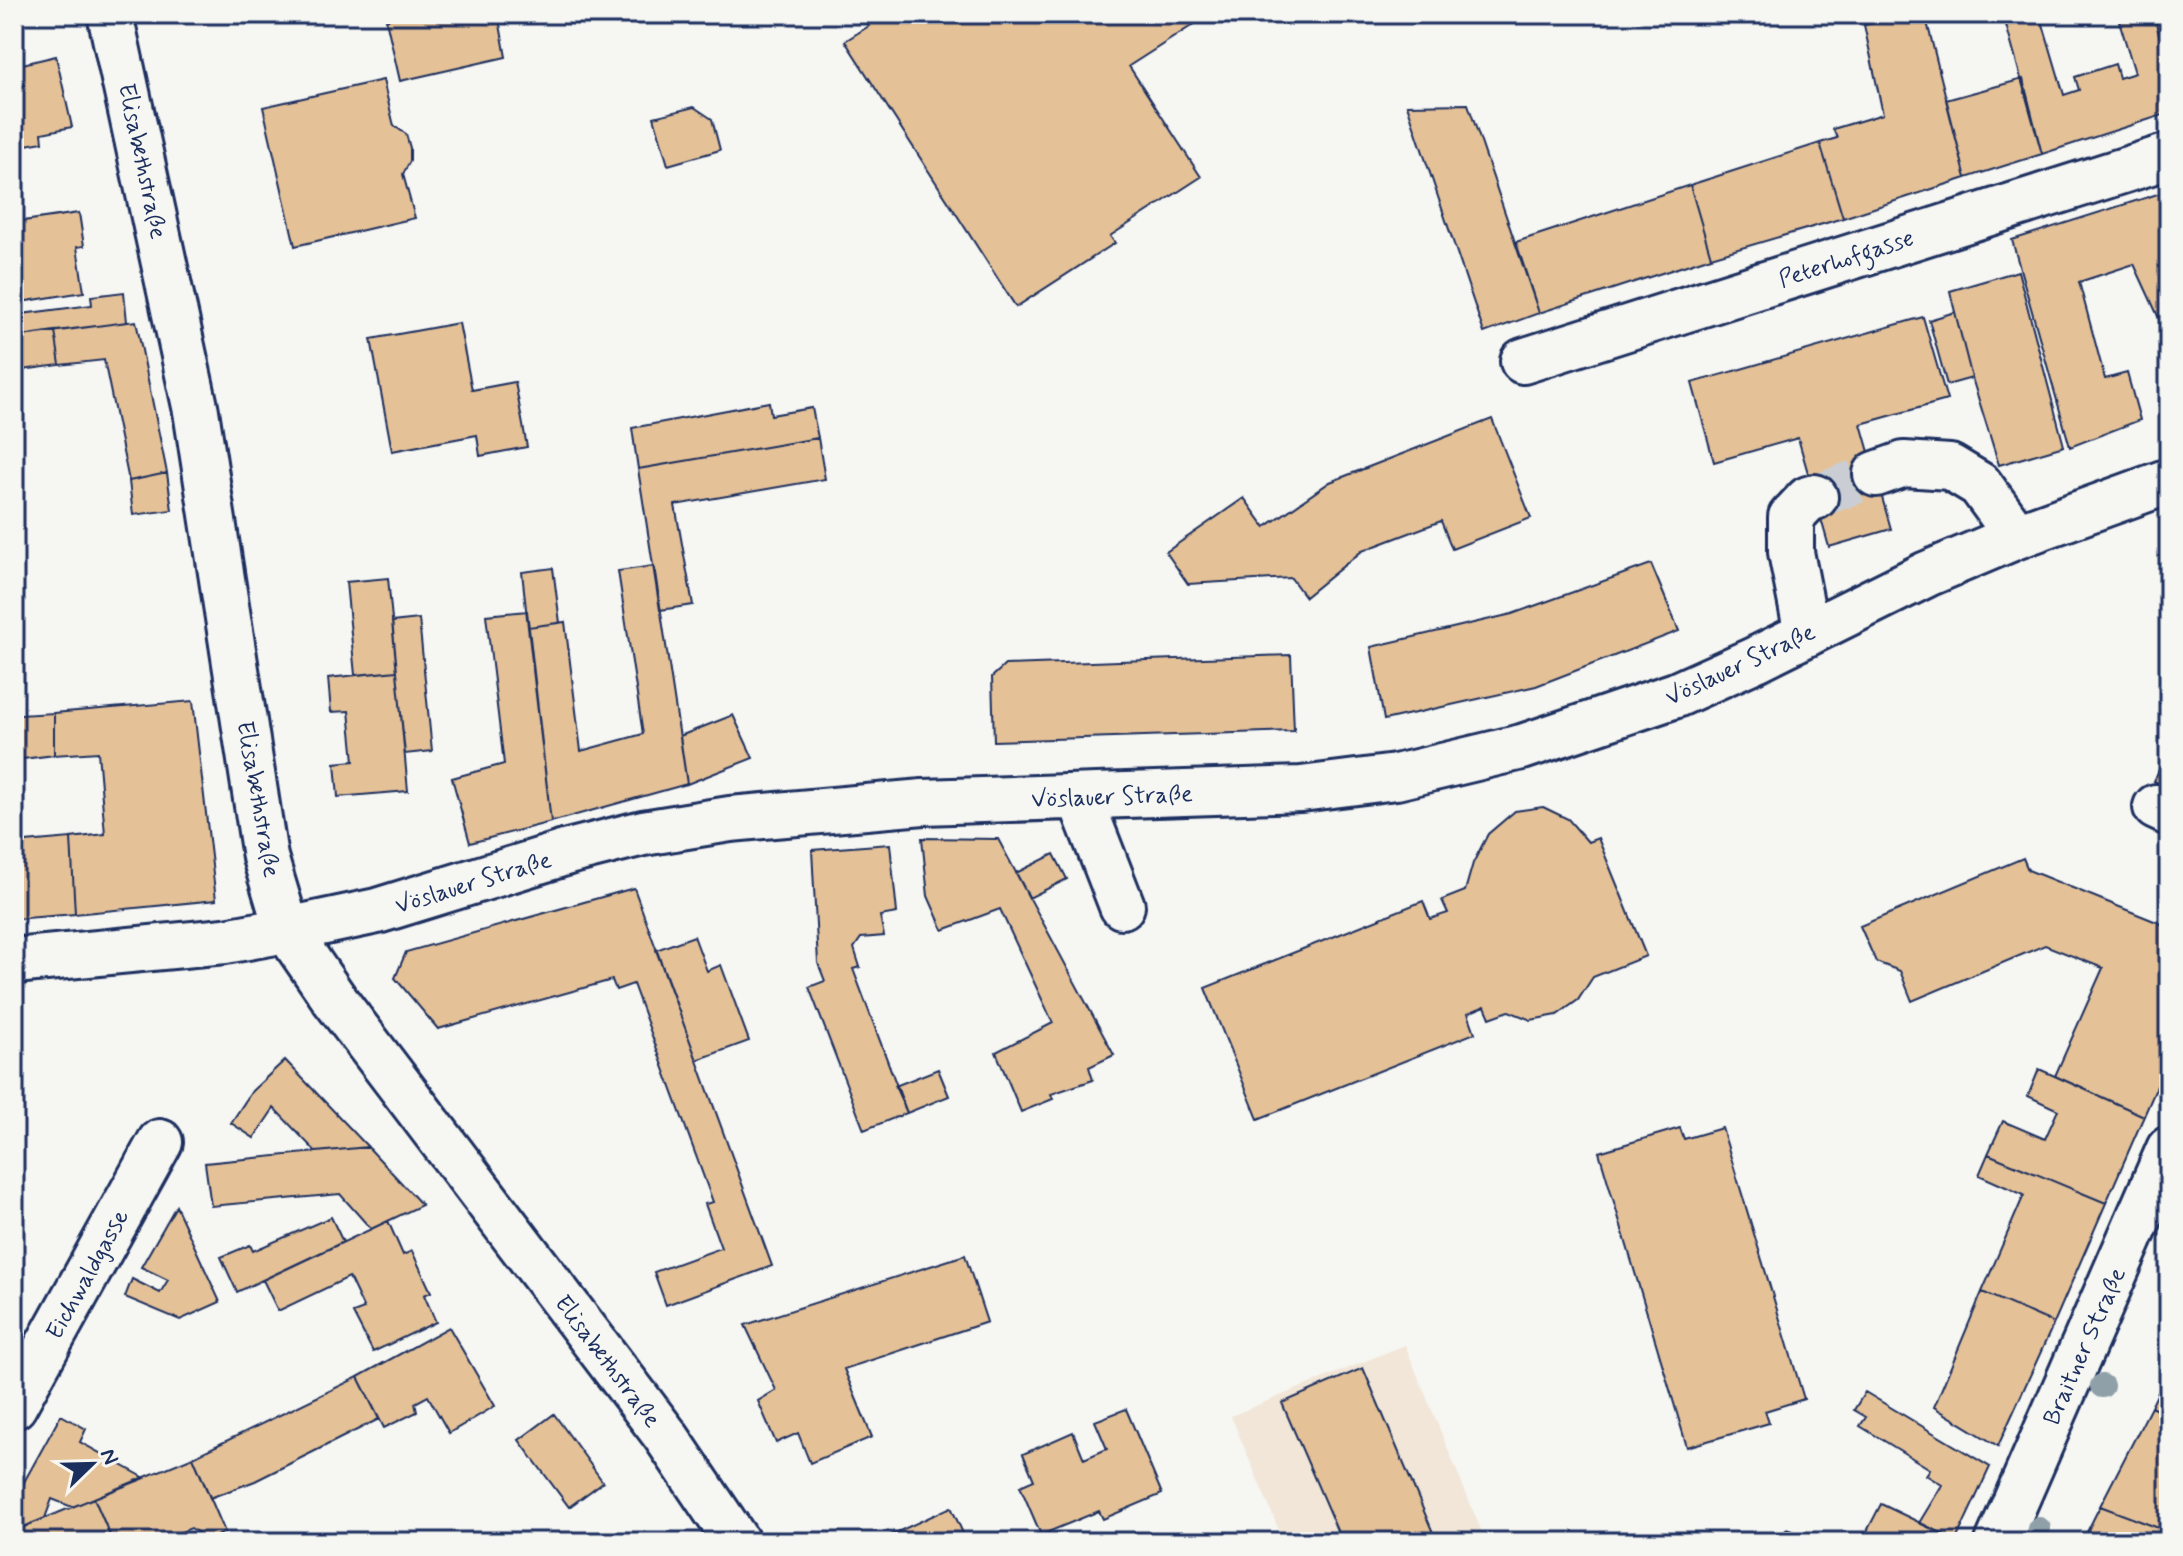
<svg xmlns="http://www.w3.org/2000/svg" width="2183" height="1556" viewBox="0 0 2183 1556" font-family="Mynerve,sans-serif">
<rect width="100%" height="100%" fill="#f6f6f2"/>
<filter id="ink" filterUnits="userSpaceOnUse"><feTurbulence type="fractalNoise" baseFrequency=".0125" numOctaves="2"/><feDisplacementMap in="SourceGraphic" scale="16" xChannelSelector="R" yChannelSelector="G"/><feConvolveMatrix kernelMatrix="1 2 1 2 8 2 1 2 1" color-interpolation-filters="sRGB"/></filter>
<g filter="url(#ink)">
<!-- built -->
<path fill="#f1e6d7" d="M1405 1345 1486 1542H1284L1231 1416Z"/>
<!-- building -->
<path fill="#e5c197" stroke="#1b2f5e" stroke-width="2" d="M403 14H498L506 57 400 81 386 20Z
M861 14H1210L1129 66 1201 177 1110 236 1115 243 1016 307 845 41 869 26Z
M1861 14H1917L1864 25Z
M1917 14H1925L1966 178 1843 218 1820 143 1837 138 1833 129 1883 114 1864 25Z
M2003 14H2040L2064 95 2079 90 2075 77 2115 64 2119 78 2135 73 2117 14H2153L2169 68V113L2042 154Z
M2153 14H2169V68Z
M56 56 72 127 42 133 43 142 14 147V66Z
M2023 79 2042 154 1966 178 1946 100Z
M383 80 394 126 406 134 410 148V161L403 174 415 218 295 246 263 107Z
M1468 104 1539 313 1484 333 1407 105Z
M694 107 712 119 720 150 668 165 654 117Z
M1820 143 1843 218 1711 257 1690 185Z
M1690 185 1711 257 1539 313 1516 242Z
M2164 192 2169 204V340L2134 264 2079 282 2105 379 2127 373 2140 420 2070 447 2012 240Z
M22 213 23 221 79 213 84 246 77 247 84 292 14 303V214Z
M2018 271 2064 446 1999 465 1972 378 1947 385 1929 320 1955 312 1950 291Z
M124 292 127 322 14 337V315L92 305 91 296Z
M1955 312 1972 378 1947 385 1929 320Z
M1923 317 1947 400 1861 424 1891 529 1829 547 1798 438 1714 462 1692 383Z
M136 321 167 473 129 481 104 360 60 365 55 331Z
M459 323 472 390 515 382 527 447 480 456 477 435 392 451 371 339Z
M55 331 60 365 14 371V337Z
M769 402 771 415 812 408 818 438 638 469 632 428Z
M1492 419 1531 518 1452 549 1441 521 1362 551 1305 597 1291 578 1188 584 1166 552 1244 498 1265 527 1330 482Z
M818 438 825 479 675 505 693 605 660 610 638 469Z
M167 473 172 510 133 515 129 481Z
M1651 564 1679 631 1536 686 1384 720 1371 647 1512 614Z
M654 566 687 784 551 822 528 627 565 622 581 751 643 734 618 571Z
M553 568 560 623 528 627 522 572Z
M388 578 397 671 355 675 346 582Z
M527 611 551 822 470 843 452 778 504 764 486 615Z
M419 619 432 751 405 754 392 622Z
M2169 646V713L2166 712 2160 650Z
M1291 655 1294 731 994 741 992 677 1005 665Z
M397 671 408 791 338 797 335 763 354 761 349 711 331 712 328 678Z
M14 679 19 715 54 713V755L14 760Z
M193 701 216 900 75 914 71 838 105 834 98 752 54 755V713Z
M733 715 753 758 687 784 680 736Z
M2169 747V788L2154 781Z
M1543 807 1568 819 1588 842 1598 838 1646 956 1593 977 1578 1000 1557 1015 1531 1020 1509 1011 1490 1018 1485 1006 1468 1013 1475 1033 1258 1119 1205 988 1423 901 1430 919 1448 913 1442 900 1465 891 1473 863 1488 834 1515 811Z
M71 838 75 914 14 919V843Z
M922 838 998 839 1114 1055 1089 1067 1093 1080 1051 1094 1053 1099 1021 1112 996 1052 1053 1023 1000 909 943 930 928 896Z
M890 844 897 913 880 916 884 936 861 938 854 948 860 967 853 969 907 1113 864 1130 809 987 825 981 818 963 812 850Z
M1054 854 1067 879 1029 898 1016 873Z
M2023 858 2028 870 2169 927V1059L2144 1116 2055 1076 2103 968 2045 945 1912 1001 1900 971 1876 962 1860 926Z
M634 888 772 1266 666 1305 654 1272 721 1248 705 1204 713 1202 633 984 616 990 612 980 438 1029 395 978 406 952Z
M694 936 707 971 721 965 749 1041 697 1060 656 950Z
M285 1060 368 1147 316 1152 274 1108 254 1138 231 1123 252 1091Z
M938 1069 949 1096 907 1113 895 1086Z
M2039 1069 2144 1116 2106 1203 1988 1154 2003 1121 2045 1139 2058 1110 2028 1096Z
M1680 1128 1684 1139 1722 1128 1804 1399 1765 1411 1769 1423 1687 1447 1599 1152Z
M368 1147 422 1205 371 1229 340 1194 211 1206 205 1163Z
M1988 1154 2106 1203 2054 1323 1982 1292 2024 1195 1979 1175Z
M176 1206 220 1302 180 1320 125 1297 132 1279 160 1293 168 1280 141 1267Z
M331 1217 343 1242 237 1292 221 1257 250 1245 253 1251Z
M388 1221 403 1255 412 1251 431 1292 424 1295 436 1322 373 1352 353 1313 364 1309 349 1277 278 1311 263 1280Z
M965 1255 987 1322 844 1369 872 1437 810 1463 798 1433 776 1443 758 1401 776 1390 745 1325Z
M1982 1292 2054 1323 1998 1446 1934 1407Z
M449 1327 495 1406 449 1433 428 1396 415 1403 417 1412 384 1428 358 1377Z
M1363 1368 1437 1542H1342L1282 1403Z
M2169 1370V1416L2151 1407Z
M358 1377 379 1419 255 1481 210 1498 193 1457Z
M1865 1392 1990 1467 1956 1540 1919 1523 1942 1485 1926 1475 1930 1469 1860 1426 1866 1417 1854 1410Z
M2151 1407 2169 1416V1532L2100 1506Z
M1126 1409 1162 1494 1103 1519 1099 1511 1041 1535 1020 1486 1034 1480 1023 1454 1073 1432 1084 1459 1107 1449 1095 1421Z
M554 1414 603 1482 569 1507 519 1440Z
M61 1415 86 1429 80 1442 145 1478 72 1507 52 1499 45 1518 14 1531V1500Z
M193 1457 225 1532 209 1540 191 1528 156 1542H113L94 1498Z
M94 1498 111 1538 102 1542H14V1531Z
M1881 1504 1956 1540 1955 1542H1885L1866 1533Z
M2100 1506 2167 1531 2163 1542H2082Z
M951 1507 967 1542H876Z
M1787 1529 1815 1542H1785L1778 1539Z"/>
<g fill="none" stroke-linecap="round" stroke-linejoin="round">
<!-- minor-tunnel -->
<path stroke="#caced4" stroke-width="44" stroke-dasharray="44 22" stroke-linecap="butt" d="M1815 497 1876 474"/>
<!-- minor casing -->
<g stroke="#1b2f5e" stroke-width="50">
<path id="minor" d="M110 14 196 411 265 857 287 930 335 1000 665 1435 737 1542
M1523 361 2169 156
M1876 474 1904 464 1950 467 1980 485 2017 536
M1807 634 1791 552V517L1808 499 1815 497
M1080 798 1122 906
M2156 807 2169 813
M14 961 225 941 287 930 377 911 568 852 643 833 730 819 923 802 1301 789 1396 777 1522 747 1676 695 1756 659 1927 574 2017 536 2169 481
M14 1406 160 1142
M1998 1542 2169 1149"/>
</g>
<!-- minor -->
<use href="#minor" stroke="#f6f6f2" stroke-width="44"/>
</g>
<!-- trees -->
<g fill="#90a0a9">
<circle cx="2102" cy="1386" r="12"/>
<circle cx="2039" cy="1529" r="12"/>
</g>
</g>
<g text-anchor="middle" stroke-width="8" stroke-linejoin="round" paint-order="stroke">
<!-- street labels -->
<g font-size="24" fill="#1b2f5e" stroke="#f6f6f2">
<text transform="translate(143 161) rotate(78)" y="8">Elisabethstraße</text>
<text transform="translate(1846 258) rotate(-18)" y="8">Peterhofgasse</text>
<text transform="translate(1740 664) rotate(-25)" y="8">Vöslauer Straße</text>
<text transform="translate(1112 796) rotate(-2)" y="8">Vöslauer Straße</text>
<text transform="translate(259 799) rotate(80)" y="8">Elisabethstraße</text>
<text transform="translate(473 882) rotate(-17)" y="8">Vöslauer Straße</text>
<text transform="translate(87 1274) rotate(-61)" y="8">Eichwaldgasse</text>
<text transform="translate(2084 1346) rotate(-66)" y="8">Braitner Straße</text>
<text transform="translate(608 1361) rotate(53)" y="8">Elisabethstraße</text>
</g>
</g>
<!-- margin -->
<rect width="2183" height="1556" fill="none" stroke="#f6f6f2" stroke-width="48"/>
<rect x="24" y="24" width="2135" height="1508" fill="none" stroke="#1b2f5e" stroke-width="3" filter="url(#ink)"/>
<!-- north arrow -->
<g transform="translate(92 1464) rotate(67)" stroke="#f6f6f2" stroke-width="6" paint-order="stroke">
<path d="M0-6L14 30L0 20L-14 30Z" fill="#1b2f5e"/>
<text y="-12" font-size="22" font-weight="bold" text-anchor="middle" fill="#1b2f5e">N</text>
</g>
</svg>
